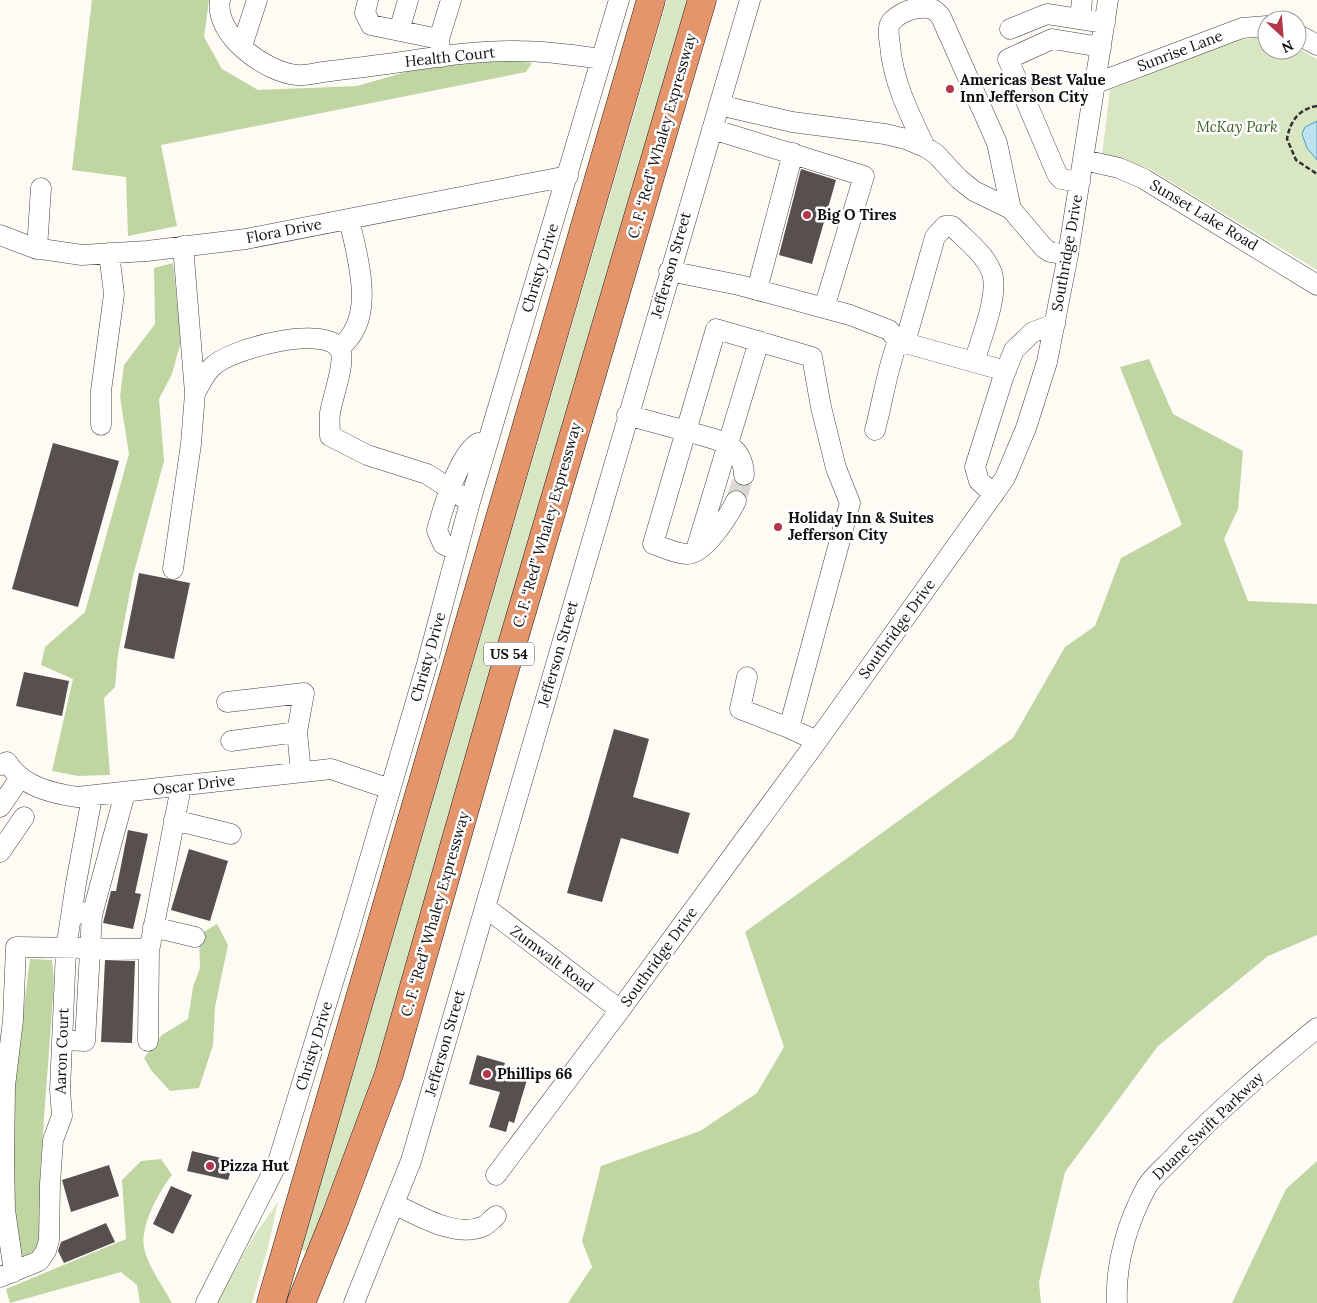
<svg xmlns="http://www.w3.org/2000/svg" width="1317" height="1303" viewBox="0 0 1317 1303" font-family="Lora,serif">
<rect width="100%" height="100%" fill="#fefbf5"/>
<!-- green -->
<path fill="#d8e6c1" d="M667 0H694L375 1087 312 1253 295 1248 339 1121Z
M1267 37V50H1297V48L1317 59V270L1150 169 1102 155 1110 90 1237 40Z
M278 1202 268 1247 252 1303H216L254 1236Z"/>
<!-- forest -->
<path fill="#bfd5a2" d="M92 0H209L204 37 222 69 258 90 357 86 420 68 506 60 532 63 526 72 161 145 177 226 128 236 126 177 72 170Z
M173 263 181 341 172 374 159 399 164 461 133 576 118 654 115 687 104 698 110 775 78 776 52 771 73 679 41 665 45 647 85 612 129 454 120 397 124 365 155 324 154 268Z
M1149 359 1173 414 1243 451 1238 509 1224 539 1248 601 1317 604V935L1268 956 1158 1046 1065 1172 1039 1282 1041 1303H568L592 1267 582 1241 601 1166 700 1131 757 1093 784 1047 745 932 1013 738 1065 647 1095 626 1121 558 1182 525 1120 367Z
M217 924 228 945 215 1007 213 1045 199 1088 170 1091 151 1070 144 1058 162 1035 188 1019 193 987 200 968 199 935Z
M30 959 52 960 54 982 40 1174 41 1250 20 1260 15 1244 11 1108Z
M161 1159 172 1175C160 1190 140 1225 144 1247 146 1263 164 1288 172 1303H140L137 1285 121 1272 10 1303 6 1289 126 1239 122 1180 141 1161Z
M1317 1161V1303H1232L1286 1189Z"/>
<!-- water -->
<path fill="#bee3f0" stroke="#4d9fc0" d="M1317 121V160L1307 148 1302 134 1305 127Z"/>
<!-- building -->
<path fill="#58504e" d="M801 169 836 180 812 264 779 255Z
M53 443 119 461 78 607 12 589Z
M139 573 190 583 174 659 124 648Z
M24 672 69 681 62 716 16 706Z
M614 729 649 739 633 797 690 813 678 854 621 838 602 902 567 893Z
M128 830 148 834 135 893 141 894 133 929 103 923 111 891H116Z
M189 849 228 861 210 921 171 910Z
M105 960 135 961 132 1043 101 1042Z
M477 1055 505 1063 504 1066 529 1073 514 1123 509 1121 506 1132 489 1127 500 1092 469 1084Z
M192 1151 234 1161 228 1180 187 1171Z
M109 1165 119 1196 71 1212 62 1180Z
M171 1186 192 1195 173 1234 153 1224Z
M106 1223 115 1242 64 1263 58 1251 61 1242Z"/>
<g fill="none" stroke-linecap="round" stroke-linejoin="round">
<!-- minor-tunnel -->
<path stroke="#dad8d3" stroke-width="20" stroke-dasharray="20 10" stroke-linecap="butt" d="M736 501 744 475"/>
<!-- minor casing -->
<g stroke="#434343" stroke-width="21">
<path id="minor" d="M220 0C214 35 265 72 297 75 305 76 315 73 323 72 345 69 366 67 387 64 431 58 475 50 519 51 547 51 574 55 602 59
M368 0 365 13 371 25 439 39 441 57
M1080 19 1082 0
M1010 29 1047 14 1105 23
M399 31 408 0
M1297 34 1317 45
M439 39 451 0
M242 46 257 0
M1094 84 1242 28 1267 26
M719 105 792 122 885 134 906 139 925 147 936 154 959 179 974 191 1011 209 1044 248 1050 252 1068 255
M712 129 864 176 824 308
M925 147C909 113 893 82 890 45 889 38 887 28 891 22 896 16 907 10 914 9 927 7 933 6 941 17L997 143 1011 209
M1084 160 1119 168 1144 179 1317 285
M1080 182 1061 179 1057 174 1008 59 1052 39 1101 47
M0 235 34 248 82 255 147 251 246 239 568 176
M37 249 41 188
M669 271 739 285 850 315 889 330 898 341
M757 290 793 153
M905 343 935 237 945 226H952C965 239 986 255 992 273 999 295 981 339 974 362
M339 348C378 319 357 257 349 219
M195 393C200 385 205 373 212 367 229 349 327 323 340 350 346 363 332 398 330 413 329 421 330 429 330 436L367 455 427 474 470 502
M627 415 686 431 716 329 812 357 821 407 836 468 850 503 789 728 817 741
M101 425V391L114 294 109 253
M875 430C883 400 887 369 898 341L1006 371
M994 494 979 481 975 467 1003 378 1014 350 1033 332 1055 324
M736 501C729 515 705 554 687 554 676 554 663 547 653 544L686 431C714 440 743 440 744 475
M696 550 759 341
M457 551 443 544 437 530C443 508 459 455 478 443L487 445
M173 569 191 444 195 393 183 246
M747 677 740 709 789 728
M227 702 304 693 297 732 301 772
M231 741 297 732
M0 765 7 762C22 786 50 793 77 797L331 769 390 789
M0 807 20 778
M174 820 231 834
M0 852 24 817
M485 907 620 1010
M81 912 92 915 125 793
M153 927 195 937
M62 1040 85 1041 92 915
M148 1041 149 951 181 787
M496 1175 620 1010 817 741 1005 478 1026 428 1047 362 1068 255 1108 0
M394 1204C418 1215 456 1239 484 1226 488 1224 492 1219 496 1216
M14 1272 5 1210 4 1161 5 1086 13 1020 16 947 149 949
M0 1277 39 1261 46 1251 49 1240 50 1184 53 1140 62 1116 60 1090 66 949 76 883 92 797
M206 1303 278 1162 349 930 427 664 470 502 619 0
M354 1303 411 1161 750 0
M1117 1303C1115 1263 1128 1221 1147 1186 1154 1175 1167 1165 1176 1155 1219 1109 1268 1068 1317 1028"/>
</g>
<!-- highway casing -->
<g stroke="#212121" stroke-width="29">
<path id="highway" d="M271 1303 651 0
M301 1303 336 1216 389 1074 504 672 702 0"/>
</g>
<!-- path -->
<path stroke="#323232" stroke-width="2.5" stroke-dasharray="5 2.5" stroke-linecap="butt" d="M1317 106C1298 109 1290 122 1287 139L1296 160 1317 174"/>
<!-- minor -->
<use href="#minor" stroke="#fff" stroke-width="20"/>
<!-- highway -->
<use href="#highway" stroke="#e5956b" stroke-width="28"/>
</g>
<!-- markers -->
<g fill="#b3364a" stroke="#fff" stroke-width="2">
<circle cx="950" cy="89" r="5"/>
<circle cx="807" cy="215" r="5"/>
<circle cx="778" cy="527" r="5"/>
<circle cx="487" cy="1074" r="5"/>
<circle cx="210" cy="1166" r="5"/>
</g>
<g text-anchor="middle" stroke-width="5" stroke-linejoin="round" paint-order="stroke">
<!-- shield labels -->
<rect fill="#fff" stroke="#585858" stroke-width="1" x="484" y="642.5" width="50" height="23" rx="4"/>
<g font-size="14" font-weight="bold" fill="#101010">
<text x="509" y="659">US 54</text>
</g>
<!-- street labels -->
<g font-size="15" fill="#101010" stroke="#fff">
<text transform="translate(1180 51) rotate(-21)" y="5">Sunrise Lane</text>
<text transform="translate(450 57) rotate(-6)" y="5">Health Court</text>
<text transform="translate(662 136) rotate(-74)" y="5">C. F. “Red” Whaley Expressway</text>
<text transform="translate(1204 215) rotate(31)" y="5">Sunset Lake Road</text>
<text transform="translate(284 231) rotate(-11)" y="5">Flora Drive</text>
<text transform="translate(1067 253) rotate(-80)" y="5">Southridge Drive</text>
<text transform="translate(671 265) rotate(-74)" y="5">Jefferson Street</text>
<text transform="translate(540 268) rotate(-73)" y="5">Christy Drive</text>
<text transform="translate(547 525) rotate(-74)" y="5">C. F. “Red” Whaley Expressway</text>
<text transform="translate(897 629) rotate(-54)" y="5">Southridge Drive</text>
<text transform="translate(558 654) rotate(-74)" y="5">Jefferson Street</text>
<text transform="translate(428 657) rotate(-74)" y="5">Christy Drive</text>
<text transform="translate(194 785) rotate(-7)" y="5">Oscar Drive</text>
<text transform="translate(435 914) rotate(-74)" y="5">C. F. “Red” Whaley Expressway</text>
<text transform="translate(659 957) rotate(-54)" y="5">Southridge Drive</text>
<text transform="translate(552 959) rotate(37)" y="5">Zumwalt Road</text>
<text transform="translate(445 1043) rotate(-74)" y="5">Jefferson Street</text>
<text transform="translate(314 1046) rotate(-73)" y="5">Christy Drive</text>
<text transform="translate(62 1051) rotate(-88)" y="5">Aaron Court</text>
<text transform="translate(1208 1126) rotate(-44)" y="5">Duane Swift Parkway</text>
</g>
<!-- poi labels -->
<g font-size="15" font-weight="bold" fill="#101010" stroke="#fff" text-anchor="start">
<text x="960" y="85">Americas Best Value<tspan x="960" dy="17">Inn Jefferson City</tspan></text>
<text x="817" y="220">Big O Tires</text>
<text x="788" y="523">Holiday Inn &amp; Suites<tspan x="788" dy="17">Jefferson City</tspan></text>
<text x="497" y="1079">Phillips 66</text>
<text x="220" y="1171">Pizza Hut</text>
</g>
<!-- park labels -->
<g font-size="15" font-style="italic" fill="#3a6226" stroke="#fff">
<text x="1237" y="132">McKay Park</text>
</g>
</g>
<!-- north arrow -->
<g transform="translate(1282 35) rotate(154)"><circle r="24" fill="#ffffff" stroke="#9f9f9f"/>
<path d="M0-4L9 19L0 12L-9 19Z" fill="#b3364a"/>
<text y="-8" font-size="14" font-weight="bold" text-anchor="middle" fill="#101010">N</text>
</g>
</svg>
